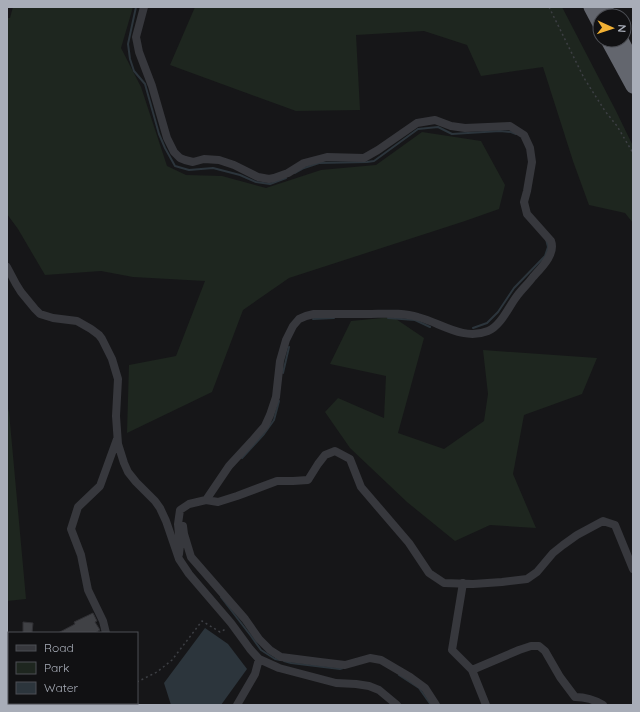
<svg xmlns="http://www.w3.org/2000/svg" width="640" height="712" viewBox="0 0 640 712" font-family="Quicksand,sans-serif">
<rect width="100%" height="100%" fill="#161618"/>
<!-- green -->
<path fill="#1e261f" d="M13 7H133L121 48 141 87 167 166 186 175 222 176 266 188 321 170 376 165 422 132 481 141 505 185 499 209 465 221 289 278 243 310 212 392 127 433 129 365 176 356 205 281 133 277 101 271 45 275 18 229 7 214V18H10Z
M195 7H562L616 111 633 146V223L625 213 589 205 573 161 543 67 481 76 467 45 424 31 356 35 360 110 296 111 170 65Z
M393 317 424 338 398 433 444 449 484 421 488 394 483 350 597 358 582 394 524 415 513 474 536 528 490 525 455 541 407 502 350 448 325 412 338 398 384 418 386 376 330 364 351 321Z
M7 405 9 412 26 599 7 601Z"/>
<!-- water -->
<path fill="#2c353c" d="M205 628 228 644 247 669 221 705H171L164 683Z"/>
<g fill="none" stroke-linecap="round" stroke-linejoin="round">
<!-- stream -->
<path stroke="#2c353c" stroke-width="2" d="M136 7 128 44 130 59 134 71 145 84 159 134 165 148 175 166 189 170 213 168 240 175 256 182 270 184 286 178
M295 173 304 168 319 163 367 162 374 161 418 129 438 127 452 134 500 131 511 132 516 134
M388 318 415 320 430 327
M313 319 334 318
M473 328 487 323 498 312 514 288 545 256 548 247 546 239
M283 373 289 347
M242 458 264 434 274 420 279 401
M221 597 251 636 261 650 275 659 280 660
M284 661 291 663 340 669 343 668
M399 675 419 688 431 705"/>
</g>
<!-- building -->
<path fill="#404145" stroke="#303034" d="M93 613 97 621 95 622 100 630 95 633H58L75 624 74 622Z
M23 622 33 623 32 633H23Z"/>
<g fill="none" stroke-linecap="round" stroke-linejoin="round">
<!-- path -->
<path stroke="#3d3f44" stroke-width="1.5" stroke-dasharray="2 3" stroke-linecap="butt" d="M549 7 584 78 605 111 617 126 633 153
M137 682 157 672 172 660 202 621 220 632 224 630 226 628
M57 705 62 703"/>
<!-- minor -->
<path stroke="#37383d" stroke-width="8" d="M144 7 136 37 139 52 152 86 167 138 174 152 180 158 185 160 193 162 204 159 219 160 234 165 258 177 269 179 274 178 288 173 304 163 327 157 364 158 378 150 417 123 435 120 451 126 465 128 510 126 524 135 530 148 532 162 527 191 524 202 527 214 551 241C556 254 541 268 533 277 528 284 522 289 517 296 509 306 501 326 488 331 463 341 441 323 418 317 402 312 383 314 367 314 349 314 332 314 314 314L306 316 299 319 293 326 286 340 280 361 276 397 270 415 265 426 252 441 229 466 206 500
M7 267 16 284 21 292 35 309 40 314 53 318 77 321 91 329 99 335 102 339 112 359 118 379 116 416 118 444 124 463 128 472 136 482 155 501 160 508 166 521 179 559 189 574 231 623 250 649 259 659 279 668 336 683 356 684 369 686 379 690 397 705
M183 526 184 534 191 557 245 619 259 639 270 650 281 657 320 662 345 665 370 658 381 660 410 677 425 688 436 705
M179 554 180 545 178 524 180 510 189 504 206 500 218 502 237 496 277 481H293L308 480 318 464 325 455 335 451 350 459 361 487 409 543 429 573 444 583 473 584 502 582 527 579 537 572 553 553 563 545 577 535 603 521 615 525 633 569
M463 583 452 650 472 670 486 705
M106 633 103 621 88 590 81 555 71 529 78 507 100 486 117 439
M472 670 519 650 531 646H539L545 651 560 677 575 697C584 697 595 700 603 705
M134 703 135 705
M237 705 255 674 259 659"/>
<!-- motorway -->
<path stroke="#63666e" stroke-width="15" d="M591 7 600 24
M604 7 609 16
M608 40 633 86
M621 40 633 63"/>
</g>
<!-- border -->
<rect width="640" height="712" fill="none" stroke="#a8adb8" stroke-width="16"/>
<!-- legend -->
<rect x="8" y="632" width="130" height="72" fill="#111113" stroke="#4d4f55"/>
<rect x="16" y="645" width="20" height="6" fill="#37383d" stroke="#4d4f55"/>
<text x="44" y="652" font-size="12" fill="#a8adb8">Road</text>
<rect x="16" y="662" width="20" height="12" fill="#1e261f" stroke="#4d4f55"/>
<text x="44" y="672" font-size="12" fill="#a8adb8">Park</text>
<rect x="16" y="682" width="20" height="12" fill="#2c353c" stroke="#4d4f55"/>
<text x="44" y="692" font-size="12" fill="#a8adb8">Water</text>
<!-- north arrow -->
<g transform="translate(612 28) rotate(93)"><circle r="19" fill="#111113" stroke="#4d4f55"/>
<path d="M0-3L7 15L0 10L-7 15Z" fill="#f2b134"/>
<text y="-6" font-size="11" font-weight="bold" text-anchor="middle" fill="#a8adb8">N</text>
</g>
</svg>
